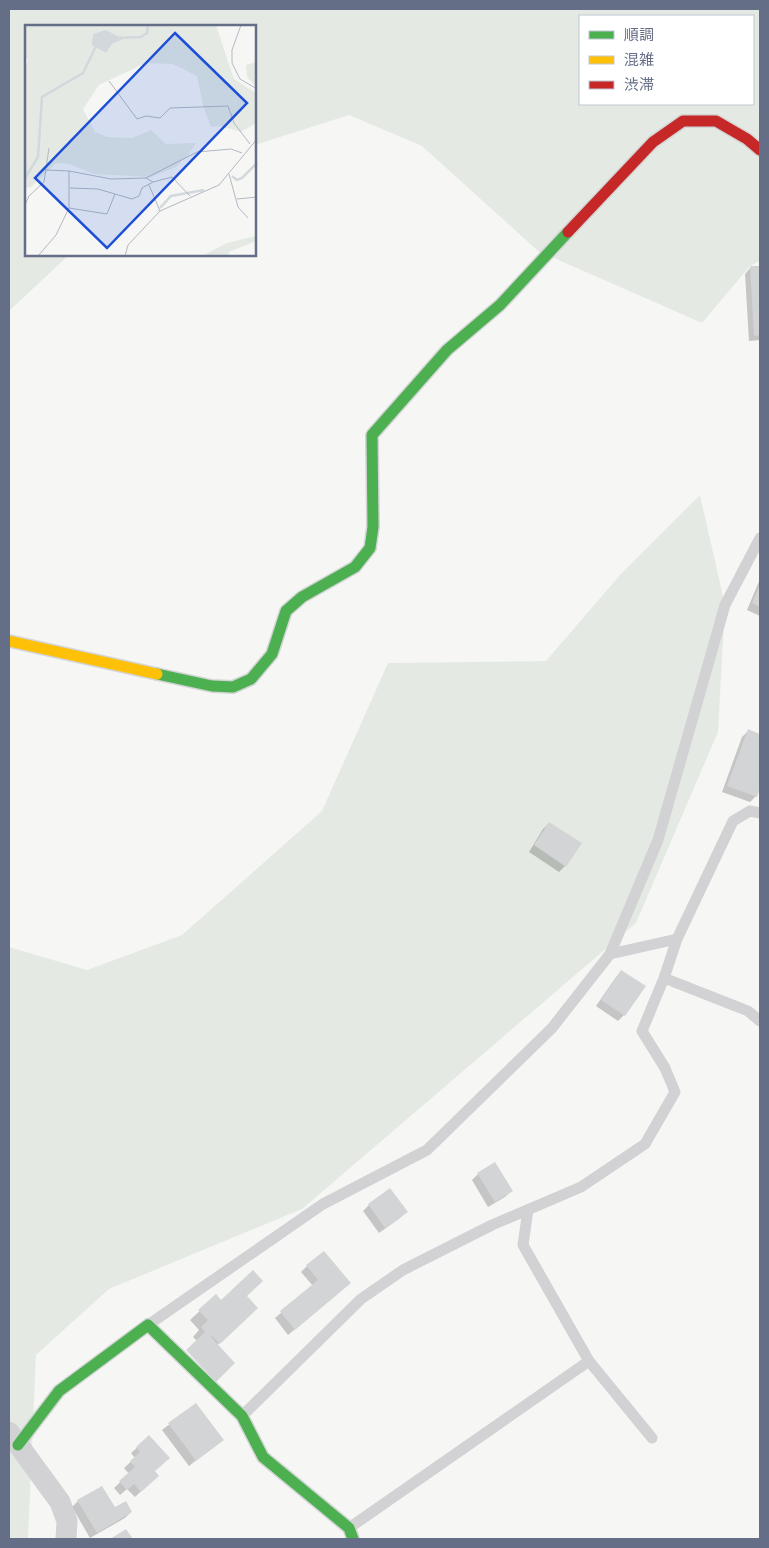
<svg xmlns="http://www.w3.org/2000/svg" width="769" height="1548" viewBox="0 0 769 1548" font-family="Figtree,'Noto Sans JP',sans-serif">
<rect width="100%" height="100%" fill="#f6f7f5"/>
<!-- green -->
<path fill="#e4eae3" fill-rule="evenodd" d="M9 9H760V261L750 266 702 323 538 251 422 146 349 115 255 145V26H26V255H69L9 311ZM580 16H753V104H580Z
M700 495 725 605 718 732 636 923 302 1209 109 1289 36 1355 28 1539H9V947L87 970 182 935 322 811 388 663 546 661 620 575Z"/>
<!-- shadow -->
<path fill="#0003" d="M751 267H760V340L749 341 745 274Z
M760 579V616L747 610Z
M748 731 760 735V785L756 796 750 802 722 792 742 737Z
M549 823 565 866 559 872 529 852 543 829Z
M622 971 624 1015 618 1021 596 1006 616 977Z
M478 1174 511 1191 505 1197 488 1207 472 1180Z
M369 1205 406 1212 400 1218 379 1233 363 1211Z
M307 1266 343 1289 288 1335 275 1318 313 1286 301 1272Z
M216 1296 221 1302 245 1296 248 1317 217 1345 197 1341 193 1337 199 1330 190 1320Z
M196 1404 222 1440 189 1466 162 1430Z
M149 1437 153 1471 157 1476 135 1497 127 1489 120 1495 114 1488 129 1474 124 1468 135 1458 131 1453Z
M102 1487 114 1509 131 1512 125 1518 90 1538 72 1507 78 1501Z"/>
<!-- building -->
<path fill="#d3d4d5" d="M750 266H760V335L754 336Z
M760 585V607L752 603Z
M748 729 760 734V788L757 797 727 786Z
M549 822 582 843 566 867 534 845Z
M621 970 646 986 625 1016 601 1000Z
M495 1162 513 1191 495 1202 477 1173Z
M390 1188 408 1212 385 1228 368 1204Z
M324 1251 351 1283 295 1330 280 1311 318 1280 306 1265Z
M253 1270 263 1281 247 1296 258 1308 220 1344 212 1336 211 1337 235 1363 216 1382 186 1350 205 1332 201 1327 208 1320 198 1310 216 1294 221 1300Z
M196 1403 224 1440 196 1461 168 1423Z
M149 1435 170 1458 155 1471 159 1476 141 1492 134 1484 127 1490 119 1481 135 1467 130 1461 140 1452 136 1447Z
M102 1486 115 1507 126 1501 132 1512 97 1533 77 1500Z
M126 1529 133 1539H110Z"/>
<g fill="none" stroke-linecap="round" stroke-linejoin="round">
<!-- fast casing -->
<g stroke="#d3d4d5" stroke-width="14">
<path id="fast" d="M157 674 212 686 233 687 251 679 272 654 286 611 302 597 355 567 370 548 373 527 372 435 447 350 500 305 568 232
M18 1445 59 1391 148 1325 242 1416 263 1457 349 1528 353 1539"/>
</g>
<!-- slow casing -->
<g stroke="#d3d4d5" stroke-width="14">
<path id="slow" d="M9 641 157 674"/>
</g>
<!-- jam casing -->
<g stroke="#d3d4d5" stroke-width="14">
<path id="jam" d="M568 232 653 142 683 121H716L747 139 760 150"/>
</g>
<!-- lane -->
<path stroke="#d2d2d4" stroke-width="11" d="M677 939 733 821 750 811 760 813
M610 954 658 840 725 605 760 538
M664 978 748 1011 760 1021
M148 1325 323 1204 427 1150 552 1028 610 954 677 939 664 978 642 1031 665 1068 675 1092 645 1144 581 1187 492 1225 403 1270 361 1299 242 1416
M589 1361 652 1438
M349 1528 589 1361 523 1245 528 1210"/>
<!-- street -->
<path stroke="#d2d2d4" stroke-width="21" d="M9 1432 60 1502 67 1521 66 1539"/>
<!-- fast -->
<use href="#fast" stroke="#4caf50" stroke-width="11"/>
<!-- slow -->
<use href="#slow" stroke="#ffc107" stroke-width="11"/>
<!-- jam -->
<use href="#jam" stroke="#c62828" stroke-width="11"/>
</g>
<!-- overview -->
<g transform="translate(25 25)">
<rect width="231" height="231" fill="#f6f7f5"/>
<path d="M0 0H191L209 54 231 68V98L216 107 196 101 186 102 178 80 172 51 148 39 121 38 74 60 58 84 70 107 82 112 107 113 126 105 141 119 171 118 163 130 151 142 126 152 69 149 44 139 31 138 6 162 0 163V43L3 35 0 32ZM231 37V62L222 52 221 40ZM231 211V216L204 227 203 231H177L202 218Z" fill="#e4eae3"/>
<path d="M81 5 98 14 87 19 81 28 67 20 68 9Z" fill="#d2d8dc"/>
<path fill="none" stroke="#d2d8dc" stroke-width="2.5" d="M91 13 116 12 122 8 123 0M207 151 212 155 217 153 232 138M0 153 13 132 17 72 58 48 73 17M135 183 146 171 179 165"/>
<path fill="none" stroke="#b3b8c2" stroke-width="1" d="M216 0 207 25V38L215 54 232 64M84 56 112 94 121 91 135 93 145 83 203 81 209 98 225 119M44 146 86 154 121 153 128 157 117 163 114 171 107 174 73 164 45 163M204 149 213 182 223 193M121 153 172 127 206 124 217 128M128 157 147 152 165 171M124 160 135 186M212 174 232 172M0 180 4 171 19 157 24 123M44 183 82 189 90 169M13 231 31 210 44 183V146L21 145M100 231 103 220 135 186 194 160 232 114"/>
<path fill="#1d4ed8" fill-opacity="0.15" stroke="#1d4ed8" stroke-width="2.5" d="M150 8 222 78 82 223 10 153Z"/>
<rect width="231" height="231" fill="none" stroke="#656e87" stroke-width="2.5"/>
</g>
<!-- border -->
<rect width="769" height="1548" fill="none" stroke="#656e87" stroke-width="20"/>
<!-- legend -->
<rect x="579" y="15" width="175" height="90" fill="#ffffff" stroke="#c1c5cf"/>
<rect x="589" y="31" width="25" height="8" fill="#4caf50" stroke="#c1c5cf"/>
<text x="624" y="40" font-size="15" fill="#656e87">順調</text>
<rect x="589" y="56" width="25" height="8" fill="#ffc107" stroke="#c1c5cf"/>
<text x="624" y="65" font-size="15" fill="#656e87">混雑</text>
<rect x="589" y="81" width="25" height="8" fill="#c62828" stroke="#c1c5cf"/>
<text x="624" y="90" font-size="15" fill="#656e87">渋滞</text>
</svg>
